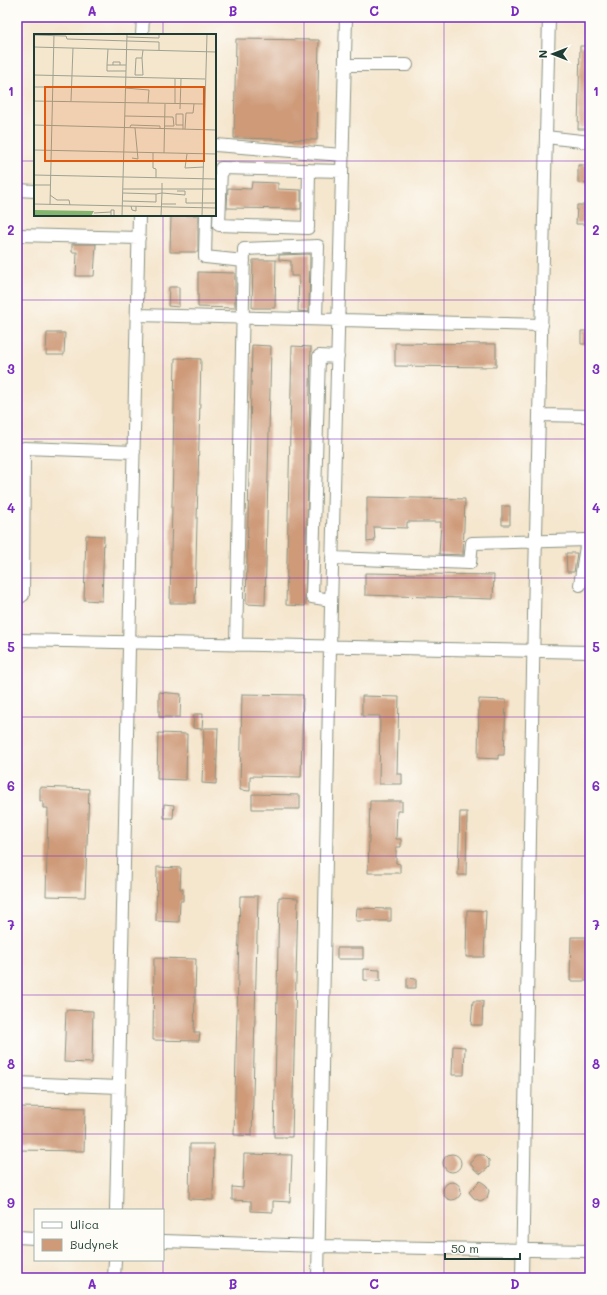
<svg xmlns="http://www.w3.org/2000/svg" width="607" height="1295" viewBox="0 0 607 1295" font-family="Mali,sans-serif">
<rect width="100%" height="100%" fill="#fdfcf7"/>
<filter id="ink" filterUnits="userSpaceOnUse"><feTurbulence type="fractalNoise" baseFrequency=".025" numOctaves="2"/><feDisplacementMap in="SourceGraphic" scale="8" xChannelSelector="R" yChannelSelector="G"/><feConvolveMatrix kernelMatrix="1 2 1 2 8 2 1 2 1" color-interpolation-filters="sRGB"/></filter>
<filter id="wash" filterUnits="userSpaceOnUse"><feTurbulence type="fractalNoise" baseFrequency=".012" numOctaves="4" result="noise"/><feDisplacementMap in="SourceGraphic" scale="16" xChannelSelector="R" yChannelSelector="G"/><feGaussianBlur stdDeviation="0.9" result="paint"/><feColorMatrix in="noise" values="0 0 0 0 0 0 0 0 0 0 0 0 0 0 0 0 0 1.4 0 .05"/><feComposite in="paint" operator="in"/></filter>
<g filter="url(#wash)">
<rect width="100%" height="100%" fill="#f5e6ce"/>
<g id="blocks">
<!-- building -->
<path fill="#ce9a78" d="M236 39 319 40 317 140 234 138Z
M580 46H590V129H578Z
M578 165H590V184L578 183Z
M252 182 278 183V189L301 190V209L227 208 228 188 251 189Z
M577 205H590V224H576Z
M171 215H198V252H170Z
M72 244H96L94 276H76L77 252H72Z
M310 254 309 312 298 311 299 276H291V261L279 260V255Z
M253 260H276L275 308H252Z
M198 272 235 273V308L198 307Z
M169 287H179V307L168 306Z
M581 331H590V344H581Z
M47 333H65L64 355H46Z
M395 343 496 344V367L395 366Z
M252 345 271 346 265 605 246 604Z
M292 346 311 347 305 606 286 605Z
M175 358 201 359 195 603H170Z
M367 497 465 499 463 555 439 554 441 522H407V528L374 527 375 541 367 542Z
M502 506H510V525H502Z
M86 535 104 536 102 601 84 600Z
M566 553H577L574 572H567Z
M365 573 494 575 493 599 365 595Z
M159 692 181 694 180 717H159Z
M242 694 303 695 301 777 250 776V791L240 790Z
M362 696 399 697 397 774H402V784H379L380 716H362Z
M479 699 506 700 504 755H498V759L478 758Z
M194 714H203L202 729 193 728Z
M204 728H218L216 784 202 783Z
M158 733 187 734 186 780 157 779Z
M40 787 89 789 85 897 46 896 48 808H43V801H40Z
M252 794 300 795V809H252Z
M370 801H402V811H397L396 839H401V847H396V863L400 864V873H368Z
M164 804 174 805 173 818H164Z
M460 812H467L466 875H458Z
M157 867 181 868 180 889H183V901H180L179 922 156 921Z
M240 896H258L252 1136 234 1135Z
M279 897 298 898 292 1137H274Z
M357 908 391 909V921H356Z
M467 910 486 911 484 957H466Z
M571 937H590V981H570Z
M337 948H363V959H337Z
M154 958 196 959 194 1032H200L199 1041 153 1040Z
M364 969 380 970V981L364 980Z
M407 978 416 979V988H407Z
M473 1001H483L482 1025H471Z
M66 1010 93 1011 92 1063 64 1062Z
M453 1046 465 1047 464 1075H452Z
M17 1107 85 1108 84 1151 17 1150Z
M190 1144H214L213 1200 189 1199Z
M244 1154 292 1155 290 1202 273 1201V1212L251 1211V1201L232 1200V1187L243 1188Z
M443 1163a9 9 0 1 1 18 0a9 9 0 1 1-18 0Z
M477 1155H484L489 1160V1167L481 1174 475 1170 470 1163Z
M480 1181 486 1185 489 1191 487 1198 480 1201 474 1198 469 1192Z
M443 1191a9 9 0 1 1 18 0a9 9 0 1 1-18 0Z"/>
</g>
</g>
<g filter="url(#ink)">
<use href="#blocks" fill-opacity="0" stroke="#8a9281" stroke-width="1"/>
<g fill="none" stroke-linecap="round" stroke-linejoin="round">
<!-- minor casing -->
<g stroke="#8a9281" stroke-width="14">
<path id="minor" d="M142 35 143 17
M345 65H407
M546 137 590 142
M215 145 343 155
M309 170 308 228 219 225 221 168 342 171
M17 190 35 191
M206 215 205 257 244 261
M17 235 139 238
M137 315 542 325
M540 415 590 416
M332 558 470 563 472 543 587 540 580 585
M17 599 23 595 24 448 134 452
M331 600 312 597 319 356 338 357
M17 640 590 652
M236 645 244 249 318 246 316 319
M17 1083 119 1087
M116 1210 139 215
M17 1237 35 1238
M163 1241 319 1246 590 1251
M114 1278 115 1260
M318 1278 330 647 346 17
M522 1278 534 615 549 17"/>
</g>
<!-- minor -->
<use href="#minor" stroke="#fff" stroke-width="12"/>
</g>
</g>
<!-- grid -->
<path fill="none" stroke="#7b2cbf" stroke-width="1" stroke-opacity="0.55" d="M163 17V35M304 17V1278M444 17V1278M17 161H35M215 161H590M163 215V1210M17 300H590M17 439H590M17 578H590M17 717H590M17 856H590M17 995H590M17 1134H590M163 1260V1278"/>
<!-- overview -->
<g transform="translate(34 34)">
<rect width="182" height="182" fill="#f5e6ce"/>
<path d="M0 176 60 177 57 182H0Z" fill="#83b56e"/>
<path fill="none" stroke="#9fa290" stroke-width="1" d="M0 1 32 2 33 5 125 8V16M93 3 125 4V0M0 13 182 18M74 15 73 31H92M108 24 109 41H101L102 24H108L109 16M73 31V37H92M79 31V28H86V31M0 41 171 45M0 53H19M91 54 115 56 114 69M0 67 171 70M37 67 39 14M141 70V45M146 75 147 45M91 82 139 83 140 92H131M0 91 182 96M96 93 97 91 126 92V94M149 95V80H142V91H149M151 95 152 79H159L160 70M0 116 182 120M119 119V134L122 135V144M130 119 131 70M153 120 151 134 170 133M98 124 104 125 101 94M0 141 182 145M0 151H16M89 155H182M122 160 128 159V149M16 161 23 166H35L36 171M152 164V169H182M89 167 122 168V160L89 159M0 170 182 174M128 170H142M16 171 20 0M97 172 98 176 102 177V172M60 179 77 178M77 182V176H80V182M88 182 93 0M127 182 128 159 151 161V157H143M168 182 173 0"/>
<path fill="#de580e" fill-opacity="0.15" stroke="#de580e" stroke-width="2" d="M11 53H170V127H11Z"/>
<rect width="182" height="182" fill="none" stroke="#1f3d34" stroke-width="2"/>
</g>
<!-- margin -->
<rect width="607" height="1295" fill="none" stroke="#fdfcf7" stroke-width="44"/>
<!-- legend -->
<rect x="34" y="1209" width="130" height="52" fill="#fdfcf7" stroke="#a4b0a9"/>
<rect x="42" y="1222" width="20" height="6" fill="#ffffff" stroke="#a4b0a9"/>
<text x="70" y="1229" font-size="12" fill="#1f3d34">Ulica</text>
<rect x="42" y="1239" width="20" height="12" fill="#ce9a78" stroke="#a4b0a9"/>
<text x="70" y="1249" font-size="12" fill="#1f3d34">Budynek</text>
<!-- north arrow -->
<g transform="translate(553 54) rotate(270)" stroke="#fdfcf7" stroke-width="3" paint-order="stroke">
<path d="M0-3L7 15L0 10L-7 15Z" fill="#1f3d34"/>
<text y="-6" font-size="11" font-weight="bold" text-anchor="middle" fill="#1f3d34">N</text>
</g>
<!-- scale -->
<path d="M445 1253v6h75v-6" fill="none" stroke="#1f3d34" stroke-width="2"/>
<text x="451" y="1253" font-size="12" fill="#1f3d34" stroke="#fdfcf7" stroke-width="3" paint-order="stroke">50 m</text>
<rect x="22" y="22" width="563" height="1251" fill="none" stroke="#7b2cbf" stroke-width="1.5"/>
<g font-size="13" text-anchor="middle" font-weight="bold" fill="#7b2cbf">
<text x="92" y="16">A</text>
<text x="233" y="16">B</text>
<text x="374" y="16">C</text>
<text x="515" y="16">D</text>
<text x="11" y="96">1</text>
<text x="596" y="96">1</text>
<text x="11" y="235">2</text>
<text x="596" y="235">2</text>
<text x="11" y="374">3</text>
<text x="596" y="374">3</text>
<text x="11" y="513">4</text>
<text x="596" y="513">4</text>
<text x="11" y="652">5</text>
<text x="596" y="652">5</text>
<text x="11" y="791">6</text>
<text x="596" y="791">6</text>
<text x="11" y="930">7</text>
<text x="596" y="930">7</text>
<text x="11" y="1069">8</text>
<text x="596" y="1069">8</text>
<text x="11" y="1208">9</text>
<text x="596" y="1208">9</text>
<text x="92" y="1289">A</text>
<text x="233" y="1289">B</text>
<text x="374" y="1289">C</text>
<text x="515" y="1289">D</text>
</g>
</svg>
